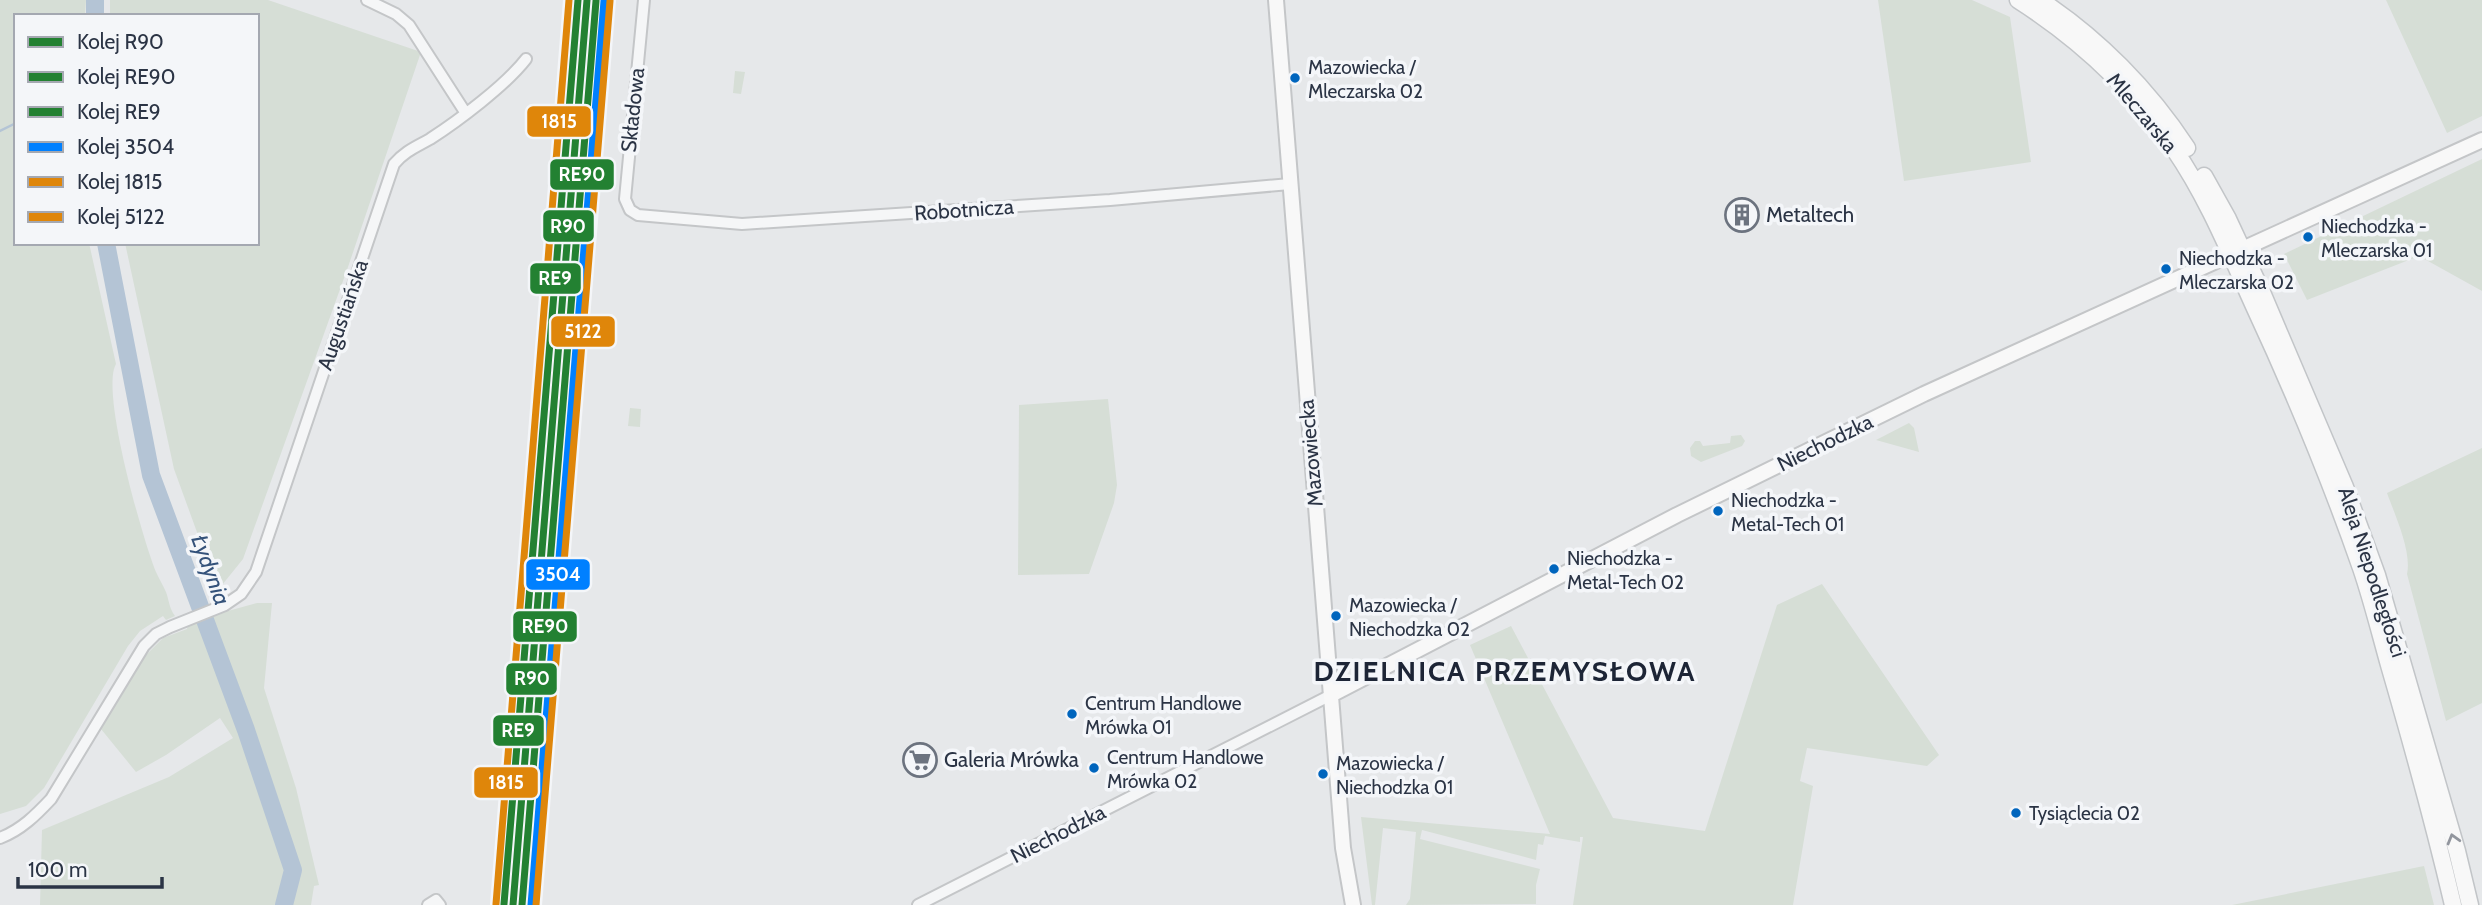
<svg xmlns="http://www.w3.org/2000/svg" width="2482" height="905" viewBox="0 0 2482 905" font-family="Cabin,sans-serif">
<rect width="100%" height="100%" fill="#e6e8ea"/>
<!-- green -->
<path fill="#d6ded6" d="M0 0H86L85 16H16V243H89L116 364C100 391 143 540 156 572 159 579 163 585 166 592 169 600 169 608 175 616L166 620 163 616 140 631 128 646 44 788 26 806 0 814Z
M110 0H268L421 52 348 267 243 559 218 590 174 469 125 243H257V16H110Z
M1878 0H1972L2010 17 2031 162 1904 181Z
M2386 0H2482V116L2447 133Z
M735 71 745 72 741 94 733 93Z
M2482 159V291L2419 256 2307 300 2284 254Z
M1108 399 1117 485 1114 503 1089 574 1018 575 1019 405Z
M630 408 641 409 640 427 628 426Z
M1909 423 1914 428 1919 452 1876 440Z
M1741 435 1745 441 1742 446 1701 462 1691 456 1690 448 1695 441H1700L1703 446 1730 443 1731 436Z
M2482 448V703L2446 721 2407 574C2412 552 2395 515 2387 493Z
M1822 584 1939 755 1927 766 1807 748 1800 781 1813 786 1793 905H1573L1583 837H1580V842L1545 836 1543 845 1538 844 1536 860 1422 830 1420 839 1540 869 1536 885V904L1406 905 1410 899 1416 832 1383 828 1375 905H1372L1361 817 1550 834 1470 645 1511 626 1613 818 1705 831 1777 605Z
M257 603H272L264 688 296 788 319 885 314 886 311 905H40L42 830 169 777 233 738 220 718 166 755 136 772 101 729 141 660 163 638 187 629 189 620 215 611 217 614Z
M2424 866 2434 905H2232Z"/>
<g fill="none" stroke-linecap="round" stroke-linejoin="round">
<!-- stream -->
<path stroke="#b4c4d5" stroke-width="2.5" d="M0 131 16 123"/>
<!-- river -->
<path stroke="#b4c4d5" stroke-width="18" d="M95 16V0
M106 243 151 475 246 730 293 870 284 905"/>
<!-- street casing -->
<g stroke="#c4c6c8" stroke-width="14">
<path id="street" d="M367 0 396 14 409 25 465 112
M644 0 625 199 630 210 638 215 742 224 1110 200 1290 184
M0 838C21 830 36 815 51 799L144 646 156 634 170 627 225 605 241 594 256 572 394 164C405 151 416 147 430 139 458 121 506 85 526 59
M428 905 436 900 440 905
M918 905 1331 695"/>
</g>
<!-- secondary casing -->
<g stroke="#c4c6c8" stroke-width="18">
<path id="secondary" d="M1276 0 1343 848 1353 905
M1331 695 1677 515 1924 394 2482 140"/>
</g>
<!-- primary casing -->
<g stroke="#c2c5c8" stroke-width="19">
<path id="primary" d="M2018 0C2079 39 2133 89 2174 149 2207 197 2229 251 2253 304 2293 390 2330 479 2361 568 2372 600 2380 633 2389 665 2412 744 2434 824 2453 905
M2040 0C2098 38 2149 90 2187 148
M2204 176 2228 219 2261 290 2345 487 2377 575 2457 851 2470 905"/>
</g>
<!-- street -->
<use href="#street" stroke="#f5f6f7" stroke-width="10"/>
<!-- secondary -->
<use href="#secondary" stroke="#f8f8f8" stroke-width="14"/>
<!-- primary -->
<use href="#primary" stroke="#f8f8f8" stroke-width="16"/>
<!-- rail casing -->
<g stroke="#cecfd2" stroke-width="5">
<path id="rail" d="M532 905 556 654 557 571 604 0"/>
</g>
<!-- rail -->
<use href="#rail" stroke="#f4f6f9" stroke-width="2.5" stroke-dasharray="8" stroke-linecap="butt"/>
<!-- rail-1 casing -->
<g stroke="#f4f6f9" stroke-width="12">
<path id="rail-1" d="M513 905 587 0"/>
</g>
<!-- rail-2 casing -->
<g stroke="#f4f6f9" stroke-width="12">
<path id="rail-2" d="M522 905 596 1"/>
</g>
<!-- rail-3 casing -->
<g stroke="#f4f6f9" stroke-width="12">
<path id="rail-3" d="M504 904 578 0"/>
</g>
<!-- rail-4 casing -->
<g stroke="#f4f6f9" stroke-width="12">
<path id="rail-4" d="M531 905 604 1"/>
</g>
<!-- rail-5 casing -->
<g stroke="#f4f6f9" stroke-width="12">
<path id="rail-5" d="M496 904 569 0"/>
</g>
<!-- rail-6 casing -->
<g stroke="#f4f6f9" stroke-width="12">
<path id="rail-6" d="M536 905 610 1"/>
</g>
<!-- rail-1 -->
<use href="#rail-1" stroke="#238132" stroke-width="7"/>
<!-- rail-2 -->
<use href="#rail-2" stroke="#238132" stroke-width="7"/>
<!-- rail-3 -->
<use href="#rail-3" stroke="#238132" stroke-width="7"/>
<!-- rail-4 -->
<use href="#rail-4" stroke="#0080ff" stroke-width="7"/>
<!-- rail-5 -->
<use href="#rail-5" stroke="#df860a" stroke-width="7"/>
<!-- rail-6 -->
<use href="#rail-6" stroke="#df860a" stroke-width="7"/>
</g>
<!-- one-way arrows -->
<defs><path id="oneway-chevron" d="M-2-3.5L2.5 0L-2 3.5" fill="none" stroke-width="1.6" stroke-linecap="round" stroke-linejoin="round" transform="scale(1.75)"/></defs>
<use stroke="#92969e" href="#oneway-chevron" transform="translate(2453 839) rotate(-106)"/>
<!-- icons -->
<defs>
<g id="building-ring" transform="scale(1.75)"><circle r="9.5" fill="#f4f6f9" stroke="#6c737f" stroke-width="1.5"/><path d="M-4-6H4V6H1V3H-1V6H-4ZM-2.5-4.3h1.7v1.8h-1.7ZM.8-4.3h1.7v1.8H.8ZM-2.5-1h1.7V.8h-1.7ZM.8-1h1.7V.8H.8Z" fill="#6c737f"/></g>
<g id="supermarket-ring" transform="scale(1.75)"><circle r="9.5" fill="#f4f6f9" stroke="#6c737f" stroke-width="1.5"/><path d="M-6-5.5h2.5l.6 2H6L4.5 2H-2.5L-4.4-4H-6ZM-1.5 3.2a1.3 1.3 0 1 0 .1 0ZM3 3.2a1.3 1.3 0 1 0 .1 0Z" fill="#6c737f"/></g>
</defs>
<g fill-rule="evenodd">
<use href="#building-ring" x="1742" y="215"/>
<use href="#supermarket-ring" x="920" y="760"/>
</g>
<!-- markers -->
<g fill="#0065bd" stroke="#f4f6f9" stroke-width="2.5">
<circle cx="1295" cy="78" r="6"/>
<circle cx="2308" cy="237" r="6"/>
<circle cx="2166" cy="269" r="6"/>
<circle cx="1718" cy="511" r="6"/>
<circle cx="1554" cy="569" r="6"/>
<circle cx="1336" cy="616" r="6"/>
<circle cx="1072" cy="714" r="6"/>
<circle cx="1094" cy="768" r="6"/>
<circle cx="1323" cy="774" r="6"/>
<circle cx="2016" cy="813" r="6"/>
</g>
<g text-anchor="middle" stroke-width="7" stroke-linejoin="round" paint-order="stroke">
<!-- bus labels -->
<g font-size="19" fill="#2b3445" stroke="#f4f6f9" text-anchor="start">
<text x="1308" y="74">Mazowiecka /<tspan x="1308" dy="24">Mleczarska 02</tspan></text>
<text x="2321" y="233">Niechodzka -<tspan x="2321" dy="24">Mleczarska 01</tspan></text>
<text x="2179" y="265">Niechodzka -<tspan x="2179" dy="24">Mleczarska 02</tspan></text>
<text x="1731" y="507">Niechodzka -<tspan x="1731" dy="24">Metal-Tech 01</tspan></text>
<text x="1567" y="565">Niechodzka -<tspan x="1567" dy="24">Metal-Tech 02</tspan></text>
<text x="1349" y="612">Mazowiecka /<tspan x="1349" dy="24">Niechodzka 02</tspan></text>
<text x="1085" y="710">Centrum Handlowe<tspan x="1085" dy="24">Mrówka 01</tspan></text>
<text x="1107" y="764">Centrum Handlowe<tspan x="1107" dy="24">Mrówka 02</tspan></text>
<text x="1336" y="770">Mazowiecka /<tspan x="1336" dy="24">Niechodzka 01</tspan></text>
<text x="2029" y="820">Tysiąclecia 02</text>
</g>
<!-- street labels -->
<g font-size="21" fill="#2b3445" stroke="#f4f6f9">
<text transform="translate(633 110) rotate(-84)" y="7">Składowa</text>
<text transform="translate(2142 113) rotate(50)" y="7">Mleczarska</text>
<text transform="translate(964 210) rotate(-4)" y="7">Robotnicza</text>
<text transform="translate(343 315) rotate(-71)" y="7">Augustiańska</text>
<text transform="translate(1825 443) rotate(-26)" y="7">Niechodzka</text>
<text transform="translate(1311 453) rotate(-95)" y="7">Mazowiecka</text>
<text transform="translate(2372 572) rotate(72)" y="7">Aleja Niepodległości</text>
<text transform="translate(1058 834) rotate(-27)" y="7">Niechodzka</text>
</g>
<!-- poi labels -->
<g font-size="21" fill="#2b3445" stroke="#f4f6f9" text-anchor="start">
<text x="1766" y="222">Metaltech</text>
<text x="944" y="767">Galeria Mrówka</text>
</g>
<!-- water labels -->
<g font-size="23" font-style="italic" fill="#34527a" stroke="#f4f6f9">
<text transform="translate(211 570) rotate(70)" y="8">Łydynia</text>
</g>
<!-- district labels -->
<g font-size="28" font-weight="bold" letter-spacing="2" fill="#1d2536" stroke="#f4f6f9">
<text x="1505" y="681">DZIELNICA PRZEMYSŁOWA</text>
</g>
</g>
<g stroke="#f4f6f9" stroke-width="2.5">
<rect x="526" y="105" width="66" height="33" rx="7" fill="#df860a"/>
<rect x="549" y="158" width="66" height="33" rx="7" fill="#238132"/>
<rect x="542" y="209" width="53" height="34" rx="7" fill="#238132"/>
<rect x="529" y="262" width="53" height="33" rx="7" fill="#238132"/>
<rect x="550" y="315" width="66" height="33" rx="7" fill="#df860a"/>
<rect x="525" y="558" width="66" height="33" rx="7" fill="#0080ff"/>
<rect x="512" y="610" width="66" height="33" rx="7" fill="#238132"/>
<rect x="505" y="662" width="53" height="34" rx="7" fill="#238132"/>
<rect x="492" y="714" width="53" height="33" rx="7" fill="#238132"/>
<rect x="473" y="766" width="66" height="33" rx="7" fill="#df860a"/>
</g>
<g font-size="19" text-anchor="middle" font-weight="bold" fill="#fff">
<text x="559" y="128">1815</text>
<text x="582" y="181">RE90</text>
<text x="568" y="233">R90</text>
<text x="555" y="285">RE9</text>
<text x="583" y="338">5122</text>
<text x="558" y="581">3504</text>
<text x="545" y="633">RE90</text>
<text x="532" y="685">R90</text>
<text x="518" y="737">RE9</text>
<text x="506" y="789">1815</text>
</g>
<!-- legend -->
<rect x="14" y="14" width="245" height="231" fill="#f4f6f9" stroke="#a4a8b1" stroke-width="2"/>
<rect x="28" y="37" width="35" height="10" fill="#238132" stroke="#a4a8b1" stroke-width="2"/>
<text x="77" y="49" font-size="21" fill="#2b3445">Kolej R90</text>
<rect x="28" y="72" width="35" height="10" fill="#238132" stroke="#a4a8b1" stroke-width="2"/>
<text x="77" y="84" font-size="21" fill="#2b3445">Kolej RE90</text>
<rect x="28" y="107" width="35" height="10" fill="#238132" stroke="#a4a8b1" stroke-width="2"/>
<text x="77" y="119" font-size="21" fill="#2b3445">Kolej RE9</text>
<rect x="28" y="142" width="35" height="10" fill="#0080ff" stroke="#a4a8b1" stroke-width="2"/>
<text x="77" y="154" font-size="21" fill="#2b3445">Kolej 3504</text>
<rect x="28" y="177" width="35" height="10" fill="#df860a" stroke="#a4a8b1" stroke-width="2"/>
<text x="77" y="189" font-size="21" fill="#2b3445">Kolej 1815</text>
<rect x="28" y="212" width="35" height="10" fill="#df860a" stroke="#a4a8b1" stroke-width="2"/>
<text x="77" y="224" font-size="21" fill="#2b3445">Kolej 5122</text>
<!-- scale -->
<path d="M18 877v10h144v-10" fill="none" stroke="#2b3445" stroke-width="3.5"/>
<text x="28" y="877" font-size="21" fill="#2b3445" stroke="#f4f6f9" stroke-width="5" paint-order="stroke">100 m</text>
</svg>
